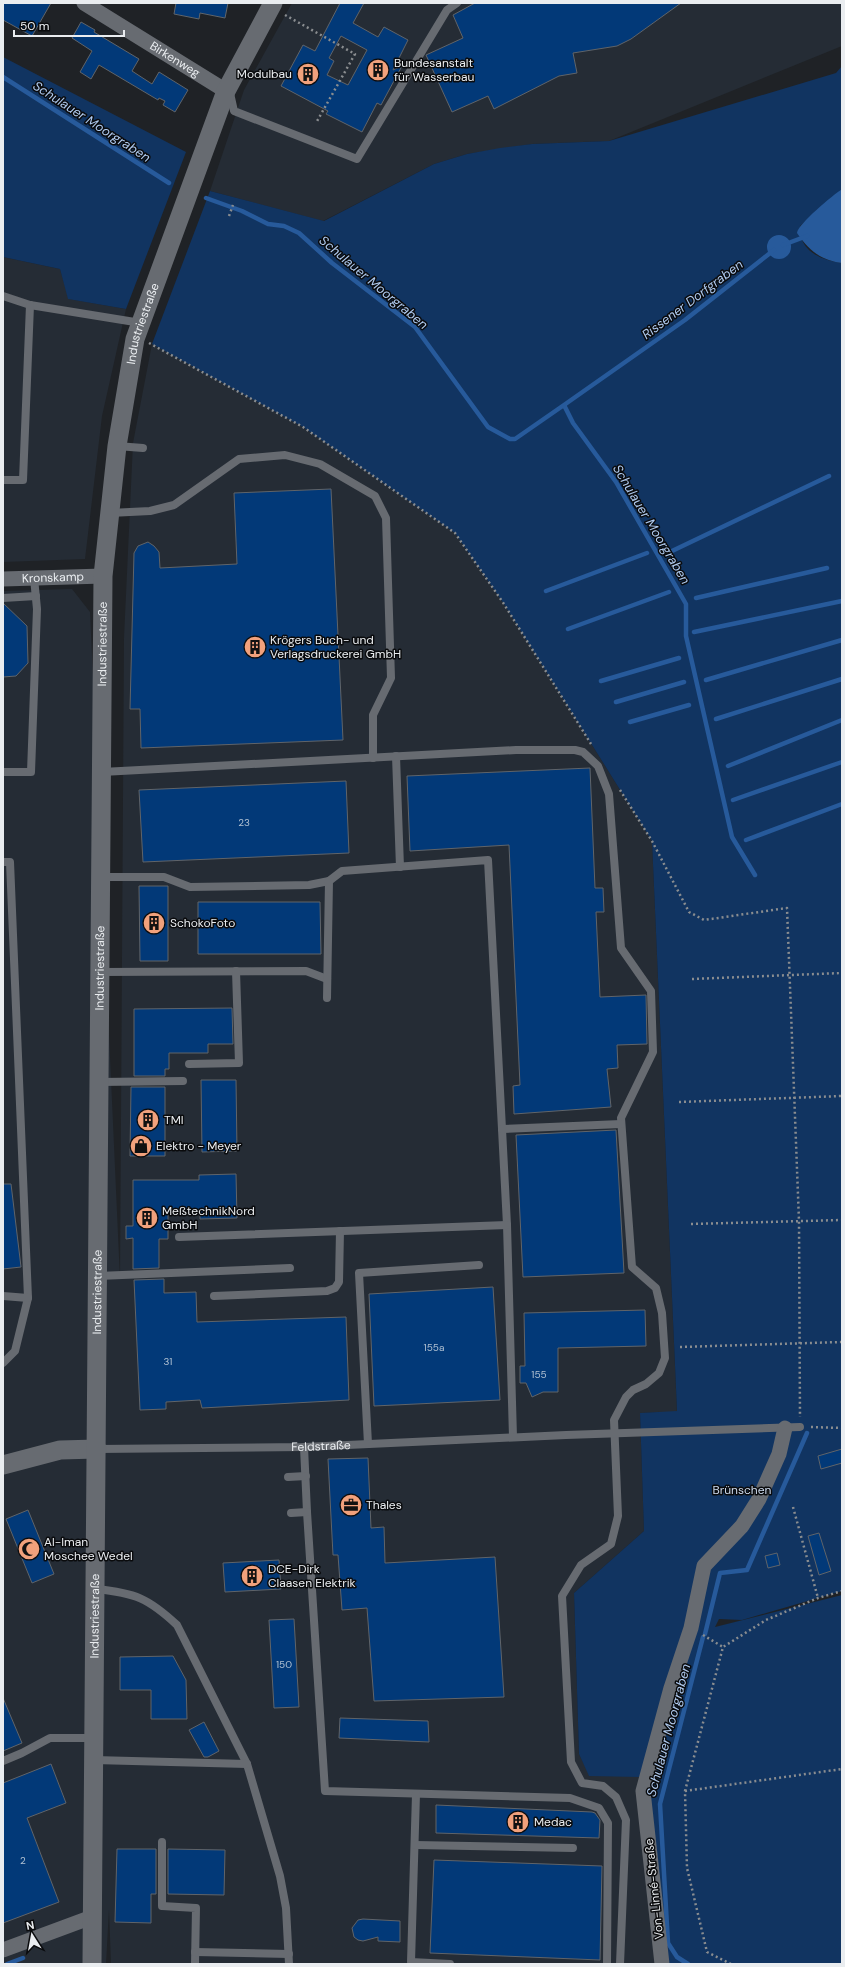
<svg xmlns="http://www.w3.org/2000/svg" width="845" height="1967" viewBox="0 0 845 1967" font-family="'DM Sans',sans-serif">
<rect width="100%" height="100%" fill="#1f2226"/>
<!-- built -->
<path fill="#252c35" d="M292 3H842V46L609 141 532 144 467 154 434 164 323 221 210 191 244 90Z
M3 257 60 269 69 299 126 309 102 416 85 559 3 562Z
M152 344 303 427 455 533 504 604 652 841 677 1412 640 1413 644 1531 574 1593 579 1754 590 1776H640L662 1964H111L109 1909 106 1964H3V591L72 589 90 612 120 1279 124 638 133 443Z"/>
<!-- green -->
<path fill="#113461" d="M3 57 186 152 126 309 68 299 60 269 3 257Z
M842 66V189L800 226C801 231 801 238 803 242 810 256 828 261 842 263V1591L742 1620 719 1619 715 1627 842 1595V1964H667L640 1777 589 1776 579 1754 574 1593 644 1531 640 1413 677 1411 652 841 504 604 455 533 303 427 152 344 210 191 324 221 434 164 467 154 500 148 532 144 609 141 836 73Z"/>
<!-- water -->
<path fill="#275a9b" d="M842 189V263C821 260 809 251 797 233 798 224 833 195 842 189Z
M767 247a12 12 0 1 1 24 0a12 12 0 1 1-24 0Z"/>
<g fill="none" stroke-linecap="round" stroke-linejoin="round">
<!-- stream -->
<path stroke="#275a9b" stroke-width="4.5" d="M3 77 169 183
M206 198 242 211 268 224 284 226 299 233 332 263 415 327 488 427 510 439H515L564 405 573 423 616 482 686 604V636L732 837 755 875
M783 245 807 236
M564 405 685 320 774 250
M672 551 829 476
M546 591 647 553
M696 598 827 568
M568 629 669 592
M694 632 842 601
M706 680 842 640
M601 681 679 658
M616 702 684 682
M716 719 842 679
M630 722 689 705
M728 766 842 720
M733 800 842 762
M746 840 842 804
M705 1634 720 1573 747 1570 807 1433
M7 1964 23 1958
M688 1964 677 1957 668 1943 660 1804 703 1637"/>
</g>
<!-- building -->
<path fill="#023978" stroke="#606469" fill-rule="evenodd" d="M3 3H51L32 36 3 20Z
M176 3H228L225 18 200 13 199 19 174 14Z
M340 3H364L353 23 378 37 384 27 408 40 393 70 402 66 381 105 377 103 362 132 326 114 328 111 281 86 303 45 315 51ZM341 36 367 50 348 85 327 75 334 61 329 58Z
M475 3H681L631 39 617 46 573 53 577 73 559 76 494 109 488 96 452 112 426 55 463 38 453 15Z
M81 22 95 30 94 32 139 59 132 71 152 84 159 72 188 90 175 112 163 105 165 101 159 98 158 100 99 65 91 79 80 72 92 51 72 38Z
M331 489 343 740 141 748 140 709H130L134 553 138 546 148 542 154 546 159 552 160 568 237 564 234 493Z
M3 603 27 626 28 663 16 676 3 677Z
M590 768 595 888H603L604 912H596L600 997 646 995 647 1044 617 1045 618 1068 607 1069 611 1107 514 1114 513 1086 520 1085 509 845 410 851 407 776Z
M346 781 349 853 143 862 139 790Z
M139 886H168V961H140Z
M198 902H320L321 954H198Z
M232 1008 233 1044H208V1053H169V1069H165V1076H134V1009Z
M201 1080H236L237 1151 202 1152Z
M131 1087H165V1156H130Z
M616 1130 624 1273 523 1277 516 1135Z
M236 1174 237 1218 200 1219V1210H168V1239H159V1268L133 1269V1238L126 1239V1226H133V1180H199V1175Z
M3 1184H11L21 1267 3 1269Z
M164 1279V1293L196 1292 197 1322 346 1317 349 1400 202 1408 200 1400 166 1402V1409L140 1410 134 1280Z
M493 1287 500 1400 374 1406 369 1294Z
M645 1310 646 1346 558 1348V1392H543L532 1397 526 1383H520V1366H525L524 1313Z
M842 1449V1463L821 1469 818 1456Z
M368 1458 371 1528 384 1527 385 1563 495 1557 504 1697 374 1701 367 1608 342 1610 338 1555H333L328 1459Z
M28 1510 54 1574 32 1583 6 1519Z
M819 1533 831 1571 819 1575 808 1536Z
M777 1553 780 1565 768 1568 765 1556Z
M279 1560 281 1589 225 1592 223 1563Z
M294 1619 299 1707 274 1708 269 1620Z
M173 1656 186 1680 187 1719H151V1690H120V1657Z
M3 1698 22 1743 3 1751Z
M340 1718 428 1721 429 1742 339 1738Z
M204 1722 219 1751 208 1757H204L189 1730Z
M51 1764 66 1803 27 1818 59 1902 3 1923V1783Z
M436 1805 592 1812 595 1813 600 1820 599 1838 436 1833Z
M117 1849H156V1894H151V1923L115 1922Z
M168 1849 225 1850 224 1895 168 1894Z
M434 1860 602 1866 600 1960 430 1953Z
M363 1919 400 1921V1942L378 1941V1937L363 1941 358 1940 354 1937 352 1928 358 1920Z"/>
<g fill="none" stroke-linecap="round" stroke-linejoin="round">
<!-- path -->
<path stroke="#8a8d90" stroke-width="2.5" stroke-dasharray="2 3" stroke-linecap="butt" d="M285 15 355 54 316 123
M229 216 233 205
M149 343 303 427 455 533 504 604 591 744
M620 790 652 841 689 912 704 920 787 908 799 1221 800 1417
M692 979 842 973
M679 1102 842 1096
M691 1224 842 1220
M680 1347 842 1342
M811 1427 842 1428
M793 1507 818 1598
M703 1635 723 1647
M685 1791 842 1769
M731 1964 707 1952 687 1868 685 1791 723 1647 766 1620 818 1598 842 1591"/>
<!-- service -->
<g stroke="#676b71" stroke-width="8">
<path d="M230 93 234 111 357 159 447 10 457 3"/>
<path d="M3 296 30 305 141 323"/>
<path d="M117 446 143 448"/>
<path d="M3 480H23L30 305"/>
<path d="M110 513 150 511 174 505 239 459 285 455 320 464 375 496 386 518 391 678 373 715V758"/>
<path d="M3 598 36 596"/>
<path d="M396 756 400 867"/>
<path d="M3 772H31L37 609 34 578"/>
<path d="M102 772 516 750H575L583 752 598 766 609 794 621 948 651 991 653 1052 621 1118 632 1267 656 1288 662 1313 665 1358 659 1373 646 1384 633 1390 626 1397 614 1420 618 1516 611 1544 581 1565 562 1596 571 1762 582 1783 603 1786 616 1797 626 1820 620 1964"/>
<path d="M3 862H10L28 1298 15 1351 3 1363"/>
<path d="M100 877H164L190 887 309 885 329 881"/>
<path d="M100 972 306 971 327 979"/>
<path d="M327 998 329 881 342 871 488 860 507 1225 513 1437"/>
<path d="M189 1064 239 1063 236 971"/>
<path d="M99 1082 183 1081"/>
<path d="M502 1129 621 1124"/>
<path d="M179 1237 507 1225"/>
<path d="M98 1276 290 1268"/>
<path d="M3 1296 28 1298"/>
<path d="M214 1296 327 1291 335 1288 339 1282 340 1231"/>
<path d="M368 1444 359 1273 479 1265"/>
<path d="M304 1447 307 1512 325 1791 570 1798 599 1808 608 1823 607 1964"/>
<path id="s1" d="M97 1449 304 1447 566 1435 800 1427"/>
<path d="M288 1477 306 1476"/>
<path d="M291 1513 307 1512"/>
<path d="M96 1589C135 1593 148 1598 177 1625L247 1764 280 1876 286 1908 289 1964"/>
<path d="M94 1760 247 1764"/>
<path d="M3 1761 22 1753 50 1738H94"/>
<path d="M416 1794 411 1962 450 1964"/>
<path d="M162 1842V1906L196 1908 195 1964"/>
<path d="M415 1845 573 1848"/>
<path d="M195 1952 289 1954"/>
</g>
<!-- minor -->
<g stroke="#676b71" stroke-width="15">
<path id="s2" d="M84 3 226 91"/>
<path id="s3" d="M3 579 103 576"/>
<path d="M3 1950 92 1917"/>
<path d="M662 1964 643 1791 671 1688 691 1628 704 1566 742 1526 759 1499 779 1454 785 1428"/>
</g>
<!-- tertiary -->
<g stroke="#676b71" stroke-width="19">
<path d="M3 1465 60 1450 97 1449"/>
<path id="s4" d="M92 1964 103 576 117 446 135 339 226 91 273 3"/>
</g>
</g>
<!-- icons -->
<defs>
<g id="building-disc" transform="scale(1.15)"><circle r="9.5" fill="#f1a17c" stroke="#0a0b0d"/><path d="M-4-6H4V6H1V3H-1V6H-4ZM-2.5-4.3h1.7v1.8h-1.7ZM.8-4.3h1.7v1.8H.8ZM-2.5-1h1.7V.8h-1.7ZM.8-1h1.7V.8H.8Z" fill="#111"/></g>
<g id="shop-disc" transform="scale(1.15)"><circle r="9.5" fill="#f1a17c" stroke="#0a0b0d"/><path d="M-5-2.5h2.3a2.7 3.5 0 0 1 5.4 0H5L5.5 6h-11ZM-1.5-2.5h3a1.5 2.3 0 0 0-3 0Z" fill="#111"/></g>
<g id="office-disc" transform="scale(1.15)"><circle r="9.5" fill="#f1a17c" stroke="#0a0b0d"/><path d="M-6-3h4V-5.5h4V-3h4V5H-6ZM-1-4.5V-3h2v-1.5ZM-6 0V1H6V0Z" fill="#111"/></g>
<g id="mosque-disc" transform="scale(1.15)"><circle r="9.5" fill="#f1a17c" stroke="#0a0b0d"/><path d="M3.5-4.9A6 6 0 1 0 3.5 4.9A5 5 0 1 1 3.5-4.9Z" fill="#111"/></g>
</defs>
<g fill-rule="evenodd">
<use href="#building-disc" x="378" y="70"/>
<use href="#building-disc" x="308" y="74"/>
<use href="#building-disc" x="255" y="647"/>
<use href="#building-disc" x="154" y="923"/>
<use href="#building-disc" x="148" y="1120"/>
<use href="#shop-disc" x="141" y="1146"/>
<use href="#building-disc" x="147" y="1218"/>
<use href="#office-disc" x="351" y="1505"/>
<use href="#mosque-disc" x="29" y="1549"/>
<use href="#building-disc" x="252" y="1576"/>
<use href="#building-disc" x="518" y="1822"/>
</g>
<g text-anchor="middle" stroke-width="3" stroke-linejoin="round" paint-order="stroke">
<!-- number labels -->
<g font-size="10" fill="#b0c0d2">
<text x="244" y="826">23</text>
<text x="434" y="1351">155a</text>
<text x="168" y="1365">31</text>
<text x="539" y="1378">155</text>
<text x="284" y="1668">150</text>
<text x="23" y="1864">2</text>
</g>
<!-- street labels -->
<g font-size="12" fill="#eaedf0" stroke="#0a0b0d">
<text dy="4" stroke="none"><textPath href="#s2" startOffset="107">Birkenweg</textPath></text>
<text dy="4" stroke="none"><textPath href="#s4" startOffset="1644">Industriestraße</textPath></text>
<text dy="4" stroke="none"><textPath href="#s3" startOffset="50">Kronskamp</textPath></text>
<text dy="4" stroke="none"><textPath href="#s4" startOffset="1320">Industriestraße</textPath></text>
<text dy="4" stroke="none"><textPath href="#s4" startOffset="996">Industriestraße</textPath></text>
<text dy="4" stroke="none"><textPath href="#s4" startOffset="672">Industriestraße</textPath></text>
<text dy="4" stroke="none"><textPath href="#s1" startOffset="224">Feldstraße</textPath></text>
<text dy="4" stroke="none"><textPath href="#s4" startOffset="348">Industriestraße</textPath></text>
<text transform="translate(654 1889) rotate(-96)" y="4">Von-Linné-Straße</text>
</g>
<!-- poi labels -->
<g font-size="12" fill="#eaedf0" stroke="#0a0b0d" text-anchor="start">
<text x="394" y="67">Bundesanstalt<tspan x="394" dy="14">für Wasserbau</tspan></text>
<text x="292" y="78" text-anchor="end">Modulbau</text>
<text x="270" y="644">Krögers Buch- und<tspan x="270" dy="14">Verlagsdruckerei GmbH</tspan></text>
<text x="170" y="927">SchokoFoto</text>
<text x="164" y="1124">TMI</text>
<text x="156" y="1150">Elektro - Meyer</text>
<text x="162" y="1215">MeßtechnikNord<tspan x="162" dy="14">GmbH</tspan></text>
<text x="366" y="1509">Thales</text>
<text x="44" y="1546">Al-Iman<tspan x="44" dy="14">Moschee Wedel</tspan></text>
<text x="268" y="1573">DCE-Dirk<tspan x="268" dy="14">Claasen Elektrik</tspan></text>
<text x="534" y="1826">Medac</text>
</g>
<!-- park labels -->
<g font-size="12" fill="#cddaed" stroke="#0a0b0d">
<text x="742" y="1494">Brünschen</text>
</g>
<!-- water labels -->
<g font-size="13" font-style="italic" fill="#b0cbf0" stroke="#0a0b0d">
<text transform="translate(92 121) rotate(33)" y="5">Schulauer Moorgraben</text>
<text transform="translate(374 282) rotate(40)" y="5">Schulauer Moorgraben</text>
<text transform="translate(692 299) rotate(-37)" y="5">Rissener Dorfgraben</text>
<text transform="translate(652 524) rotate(59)" y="5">Schulauer Moorgraben</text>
<text transform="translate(668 1730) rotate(-75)" y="5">Schulauer Moorgraben</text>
</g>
</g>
<!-- border -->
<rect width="845" height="1967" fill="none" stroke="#eaedf0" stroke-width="8"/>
<!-- north arrow -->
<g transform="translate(32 1935) rotate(349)" stroke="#0a0b0d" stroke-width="3" paint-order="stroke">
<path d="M0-3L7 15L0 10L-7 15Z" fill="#eaedf0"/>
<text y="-6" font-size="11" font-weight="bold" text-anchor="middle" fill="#eaedf0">N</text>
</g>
<!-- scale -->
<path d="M14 30v6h110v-6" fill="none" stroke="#eaedf0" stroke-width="2"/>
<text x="20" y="30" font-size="12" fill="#eaedf0" stroke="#0a0b0d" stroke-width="3" paint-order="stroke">50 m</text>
</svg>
